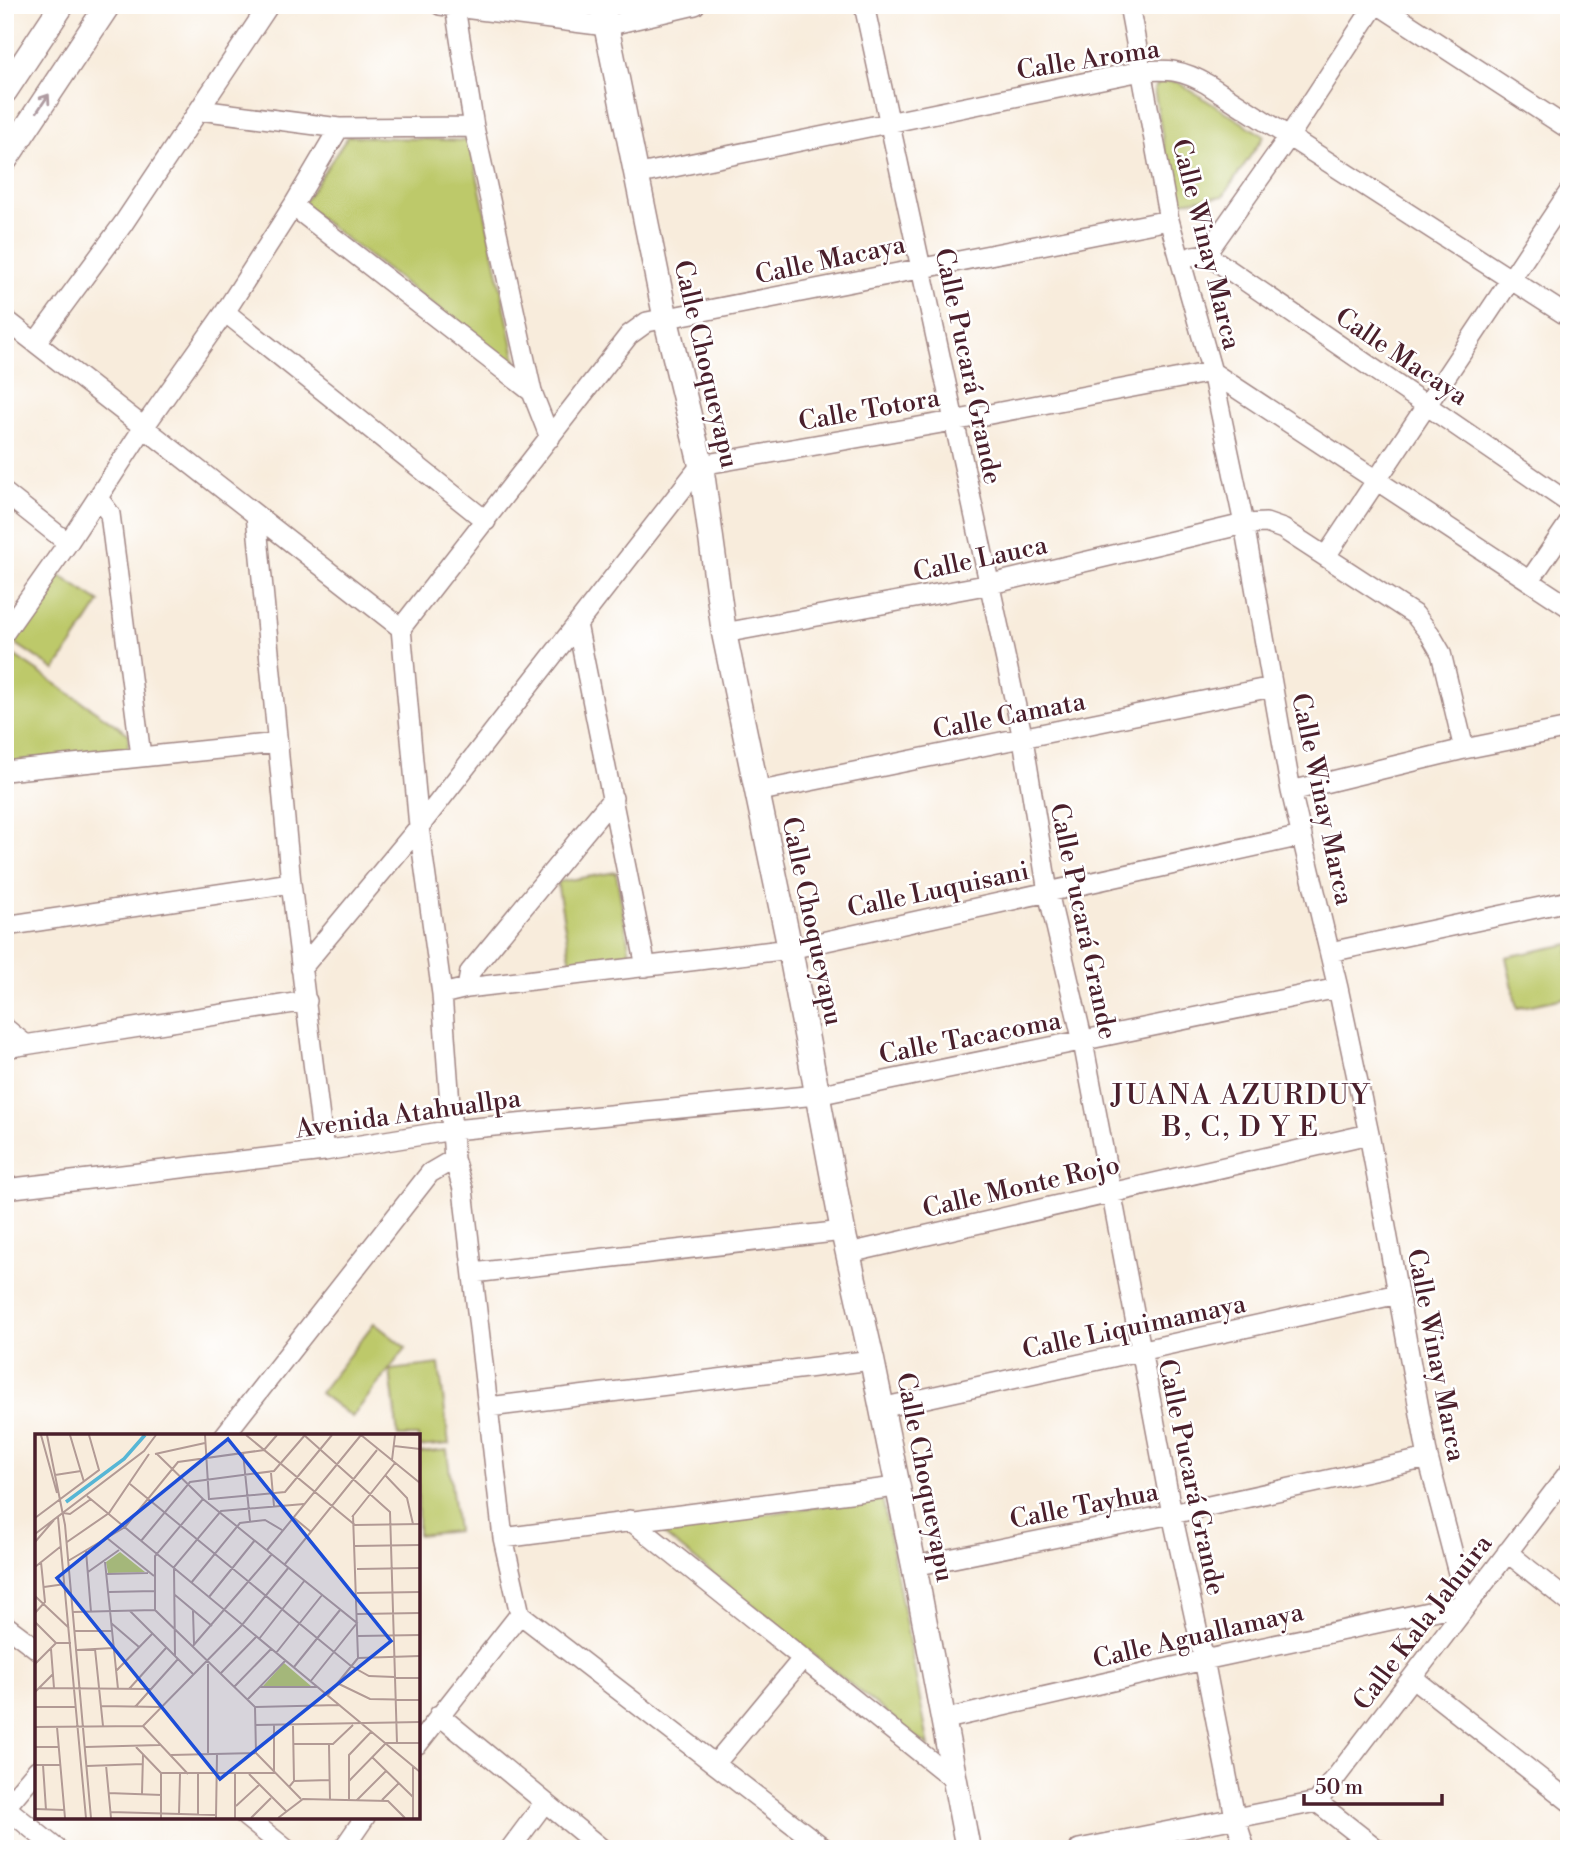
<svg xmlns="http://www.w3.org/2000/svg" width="1574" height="1854" viewBox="0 0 1574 1854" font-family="'Libre Bodoni',serif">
<rect width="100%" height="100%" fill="#fff"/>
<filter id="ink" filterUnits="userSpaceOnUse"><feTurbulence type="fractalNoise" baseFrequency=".0143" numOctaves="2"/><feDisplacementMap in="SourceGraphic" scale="14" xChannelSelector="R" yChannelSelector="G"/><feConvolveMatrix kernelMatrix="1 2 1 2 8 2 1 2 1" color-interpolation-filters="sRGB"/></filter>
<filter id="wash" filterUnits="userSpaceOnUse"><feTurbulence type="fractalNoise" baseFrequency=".00686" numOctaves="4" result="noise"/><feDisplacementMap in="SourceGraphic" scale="28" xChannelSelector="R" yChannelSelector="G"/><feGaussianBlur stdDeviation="1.57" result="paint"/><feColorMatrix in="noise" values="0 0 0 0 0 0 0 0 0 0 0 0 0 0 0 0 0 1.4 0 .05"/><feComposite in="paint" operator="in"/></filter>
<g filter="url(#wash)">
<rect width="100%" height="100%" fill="#f8ecdc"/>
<!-- green -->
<path fill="#bdc96a" stroke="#84744a" stroke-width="2" d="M1161 81 1177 82 1264 136 1223 196 1174 203 1154 89Z
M348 136 470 141 518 370 302 205Z
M57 574 100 602 55 670 12 641Z
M5 649 129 734 128 748 5 763Z
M616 872 630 953 571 963 557 882Z
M1569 944V997L1517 1008 1506 957Z
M374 1323 406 1348 352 1417 320 1393Z
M439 1364 449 1444 418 1447V1436H398L390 1370Z
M447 1450 457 1531 418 1535V1453Z
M882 1497 929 1747 658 1530Z"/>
</g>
<g filter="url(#ink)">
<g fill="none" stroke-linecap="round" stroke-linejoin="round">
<!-- minor casing -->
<g stroke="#a18684" stroke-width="22">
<path id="minor" d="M440 5 606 26 695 5
M864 5 1023 739 1048 892 1083 1042 1172 1514 1204 1660 1235 1817 1245 1849
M1379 5 1569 129
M455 7 474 127 532 392 550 438
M200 110 339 128 474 127
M635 175 1141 71C1170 69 1182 70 1207 84L1569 317
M293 206 532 392
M1206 254 1569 503
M1193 256 1206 254 1288 138 1375 5
M225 312 486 521
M5 319 401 628
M36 342 123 224 269 5
M5 493 68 543
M98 498 110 514 141 756
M256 515 291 883 324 1151
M1326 556 1569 192
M1530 580 1569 523
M577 624 646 967
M5 632 68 543 144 427 225 312 293 206 339 128
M724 633 991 584 1244 524 1266 523 1283 529 1415 615 1430 634 1441 653 1464 749
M5 771 277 743
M1291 791 1464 749 1569 728
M756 792 1272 687
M5 926 291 883
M1330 952 1569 901
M301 969 419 827 701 465 953 421 1212 372 1569 607
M467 988 470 972 613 798
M442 994 467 988 790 949 1302 836
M5 1028 26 1045
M5 1048 307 1001
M5 1189 324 1151 453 1130 817 1095 1338 988
M849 1253 1369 1134
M473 1273 843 1231
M489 1407 872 1360
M881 1408 1398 1294
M224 1436 430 1173 454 1159
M630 1520 957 1782
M503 1538 896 1487
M1507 1552 1569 1602
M914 1566 1172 1514 1428 1458
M5 1625 37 1649
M1413 1678 1569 1801
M439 1715 602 1849
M942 1720 1204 1660 1466 1604 1428 1458 1369 1134 1338 988 1291 791 1244 524 1212 372 1169 220 1129 5
M418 1744 520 1614
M715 1764 803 1658
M1317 1802 1569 1472
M1317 1802 1377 1849
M5 1807 57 1849
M5 1808 37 1770
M246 1817 286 1849
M343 1849 365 1817
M510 1849 545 1802
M825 1849 520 1614 503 1538 463 1189 454 1159 442 994 419 827 401 628 629 335 647 322 1169 220
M1079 1849 1317 1802"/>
</g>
<!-- tertiary casing -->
<g stroke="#a18684" stroke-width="27">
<path id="tertiary" d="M602 5 666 320 701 465 724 633 790 949 843 1231 872 1360 914 1566 968 1849
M5 91 62 5
M5 160 108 5"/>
</g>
<!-- minor -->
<use href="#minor" stroke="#fff" stroke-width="19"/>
<!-- tertiary -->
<use href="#tertiary" stroke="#fff" stroke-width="24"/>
</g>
<!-- one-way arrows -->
<defs><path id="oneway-shaft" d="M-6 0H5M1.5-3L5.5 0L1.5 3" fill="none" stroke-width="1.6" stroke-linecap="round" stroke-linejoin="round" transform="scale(1.75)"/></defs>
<use stroke="#ae9aa0" href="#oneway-shaft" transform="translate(43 103) rotate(-56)"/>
</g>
<g text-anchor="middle" stroke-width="5" stroke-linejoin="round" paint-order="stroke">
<!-- street labels -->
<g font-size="26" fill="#4a1f2b" stroke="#fff">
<text transform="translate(1088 59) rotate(-9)" y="9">Calle Aroma</text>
<text transform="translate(1207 244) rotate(76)" y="9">Calle Winay Marca</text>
<text transform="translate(830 259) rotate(-12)" y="9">Calle Macaya</text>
<text transform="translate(1402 356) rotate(34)" y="9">Calle Macaya</text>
<text transform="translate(707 364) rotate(77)" y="9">Calle Choqueyapu</text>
<text transform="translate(969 366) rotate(78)" y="9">Calle Pucará Grande</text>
<text transform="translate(869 409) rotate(-10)" y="9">Calle Totora</text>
<text transform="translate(980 558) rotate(-12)" y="9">Calle Lauca</text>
<text transform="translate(1009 715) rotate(-11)" y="9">Calle Camata</text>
<text transform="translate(1323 799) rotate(78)" y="9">Calle Winay Marca</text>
<text transform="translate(938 889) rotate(-12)" y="9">Calle Luquisani</text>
<text transform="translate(813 921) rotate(78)" y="9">Calle Choqueyapu</text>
<text transform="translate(1084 921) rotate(78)" y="9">Calle Pucará Grande</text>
<text transform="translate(970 1037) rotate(-11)" y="9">Calle Tacacoma</text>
<text transform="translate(408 1113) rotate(-8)" y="9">Avenida Atahuallpa</text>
<text transform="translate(1021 1186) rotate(-13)" y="9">Calle Monte Rojo</text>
<text transform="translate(1134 1326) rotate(-12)" y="9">Calle Liquimamaya</text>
<text transform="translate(1437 1355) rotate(79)" y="9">Calle Winay Marca</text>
<text transform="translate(926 1477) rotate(79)" y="9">Calle Choqueyapu</text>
<text transform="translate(1192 1477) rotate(78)" y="9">Calle Pucará Grande</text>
<text transform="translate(1084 1505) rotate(-11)" y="9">Calle Tayhua</text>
<text transform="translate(1422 1622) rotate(-53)" y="9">Calle Kala Jahuira</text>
<text transform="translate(1198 1635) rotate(-13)" y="9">Calle Aguallamaya</text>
</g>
<!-- neighbourhood labels -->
<g font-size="28" letter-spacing="2" fill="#4a1f2b" stroke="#fff">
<text x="1241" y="1104">JUANA AZURDUY<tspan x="1241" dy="32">B, C, D Y E</tspan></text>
</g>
</g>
<!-- overview -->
<g transform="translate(35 1434)">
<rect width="385" height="385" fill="#f8ecdc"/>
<path d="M85 118 110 138 73 139 71 128ZM249 229 276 252H228Z" fill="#bdc96a"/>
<path fill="none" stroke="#57b6d5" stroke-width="3.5" d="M31 68 89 25 110 1"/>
<path fill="none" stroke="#b29a95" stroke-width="2" d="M6 1 22 59M12 1 30 91 56 384M35 1 49 48M170 1 174 66M211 1 320 91 385 90M269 1 355 78 362 309M326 1 385 49M359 12 385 15M208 19 215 87M120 20 170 9M122 20 168 65 322 189 275 248M357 26 360 1M236 39 239 72M20 41 46 37M350 41 372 64 378 90M95 50 316 232 334 242 385 244M52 62 385 338M168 65 120 122V176L220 273 304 271M175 65 250 58 297 1M28 79 35 80 56 65M318 81 323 224M23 83 51 384M258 83 276 98M317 83 360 29M0 84 64 36 54 1M0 100 109 17 121 1M72 104 119 142M106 107 155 48 239 37 270 1M0 108 19 86M32 108 74 79 114 20M320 112 385 111M232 116 326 1M51 117 56 178M33 127 90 93 143 28 229 16 242 1M70 128 83 255M250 130 342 16M0 133 25 113M322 135 385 134M53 138 84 116M72 140 113 139M156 149 205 89 230 86 247 96M9 153 30 150M74 158 120 157M322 159 385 158M140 161 177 192M0 162 34 194M174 163 220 106M95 177 158 240M158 177 159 210M38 178 120 176M0 179 10 168 6 128M322 180 385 179M0 188 21 209M76 189 104 213M39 197H77M323 202 385 201M224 205 270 146M157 213 237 120M16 215 19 254M60 215 68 292M42 216 78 214M241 219 287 161M140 222 139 133 186 77 269 70M323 224 385 222M0 230 21 209H36M259 233 305 176M81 237 117 200M185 240 221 203M302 249 335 265 385 266M199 253 236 215M224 253H282M4 254 116 255M94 255 131 214M0 258 18 240M292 262 323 224M212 266 250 227M66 272 125 273M0 273H41M100 273 143 225M220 291 385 288M108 292 153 340M0 293 108 292 207 191 254 133M22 293 30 384M258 310H298L318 291M294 311 295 366M0 313H24M50 313 125 311M101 313 126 339V384M173 319V230M221 319 266 365M136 321 221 319 220 273M337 323 378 363M0 331H25M8 331 11 376M71 331 76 384M52 332 108 330M378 333V384M126 339H239V291M200 339V384M214 340 251 377M259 347 295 346M314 347 351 309H385M254 353 259 347 258 292M73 359 127 361M107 360 108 321M322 366 351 337M347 366 364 349M314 367V321L337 297M201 372 224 351M0 375 30 376M75 378 181 381M144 380 145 340M163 380V340M181 384 182 320M216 384 236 364M243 384 268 365 353 367 370 384"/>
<path fill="#1d4ed8" fill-opacity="0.15" stroke="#1d4ed8" stroke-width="3.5" d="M193 5 356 207 185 345 22 144Z"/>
<rect width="385" height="385" fill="none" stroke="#4a1f2b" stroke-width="3.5"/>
</g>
<!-- margin -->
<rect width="1574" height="1854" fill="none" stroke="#fff" stroke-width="28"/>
<!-- scale -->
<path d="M1304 1794v10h138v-10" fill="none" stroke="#4a1f2b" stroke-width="3.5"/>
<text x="1315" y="1794" font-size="21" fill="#4a1f2b" stroke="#ffffff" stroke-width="5" paint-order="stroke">50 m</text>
</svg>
